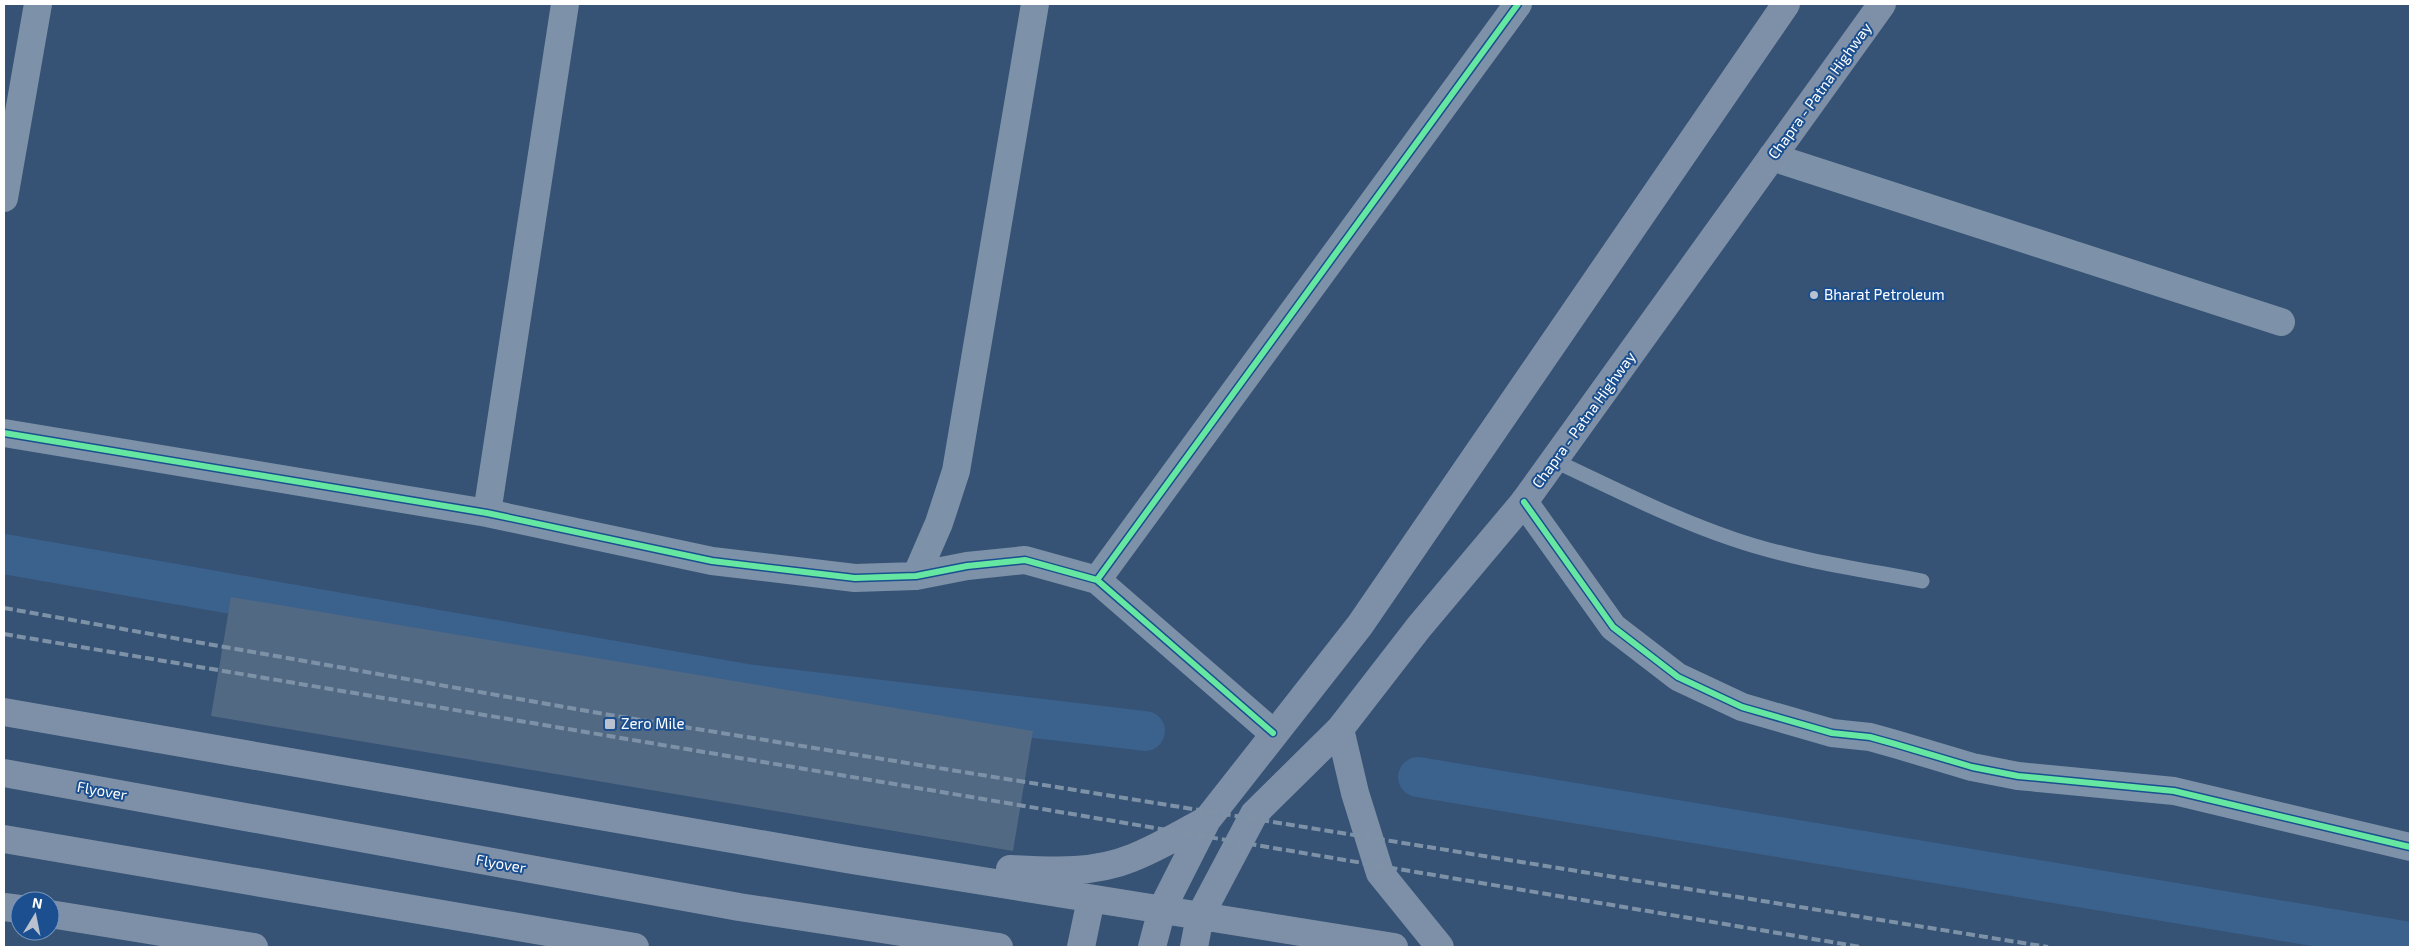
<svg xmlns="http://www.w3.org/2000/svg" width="2414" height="951" viewBox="0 0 2414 951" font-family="'Exo 2',sans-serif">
<rect width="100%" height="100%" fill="#365274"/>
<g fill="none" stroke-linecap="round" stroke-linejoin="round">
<!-- canal -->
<path stroke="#3b618d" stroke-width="40" d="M4 554 746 684 1145 731
M1418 777 2410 942"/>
</g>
<!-- building -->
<path fill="#526984" d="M231 597 1033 731 1013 851 211 716Z"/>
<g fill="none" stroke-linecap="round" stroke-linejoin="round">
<!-- service -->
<path stroke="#7d92a8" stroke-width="15" d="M1555 461C1613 488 1671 518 1733 539 1794 560 1859 569 1922 581"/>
<!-- minor -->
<path stroke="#7d92a8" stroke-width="28" d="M1772 157 2281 322
M4 198 38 4
M4 433 487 513 712 561 855 578 916 576 967 566 1025 560 1097 580 1273 733
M1524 502 1613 627 1678 677 1742 707 1832 733 1870 737 1895 744 1972 767 2018 776 2174 791 2410 847
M487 513 565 4
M916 576 939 523 956 471 1035 4
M1097 580 1518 4"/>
<!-- trunk -->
<path stroke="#7e90a7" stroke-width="28" d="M4 712 852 860 1394 947
M1340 729 1355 793 1380 873 1440 947
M4 773 739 907 999 947
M4 839 635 947
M1010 869C1051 871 1093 874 1132 858 1158 848 1182 833 1207 820
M4 907 20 909
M50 914 254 947
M1081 947 1091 899
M1152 947 1162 909 1207 820 1360 625 1786 4
M1194 947 1200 916 1254 814 1340 729 1419 627 1524 502 1882 4"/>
<!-- rail -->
<path stroke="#7e92a7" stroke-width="4" stroke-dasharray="9 4" stroke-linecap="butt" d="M4 608 610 715 2048 947
M4 634 1861 947"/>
<!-- cycleway casing -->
<g stroke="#1b4f8f" stroke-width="9">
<path id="cycleway" d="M4 433 487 513 712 561 855 578 916 576 967 566 1025 560 1097 580 1273 733
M1524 502 1613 627 1678 677 1742 707 1832 733 1870 737 1895 744 1972 767 2018 776 2174 791 2410 847
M1097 580 1518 4"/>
</g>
<!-- cycleway -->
<use href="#cycleway" stroke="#66e7a1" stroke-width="6"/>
</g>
<!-- markers -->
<g fill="#b9c2ce" stroke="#1b4f8f" stroke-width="2">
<circle cx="1814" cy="295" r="5"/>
<rect x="604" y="718" width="12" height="12" rx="2.5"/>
</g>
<g text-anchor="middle" stroke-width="4" stroke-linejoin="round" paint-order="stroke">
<!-- street labels -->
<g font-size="15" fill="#fff" stroke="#1b4f8f">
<text transform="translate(1820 91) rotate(-54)" y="5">Chapra - Patna Highway</text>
<text transform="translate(1584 420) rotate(-54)" y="5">Chapra - Patna Highway</text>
<text transform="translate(102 791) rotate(10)" y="5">Flyover</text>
<text transform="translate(501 864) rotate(10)" y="5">Flyover</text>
</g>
<!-- poi labels -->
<g font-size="15" fill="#fff" stroke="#1b4f8f" text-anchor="start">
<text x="1824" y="300">Bharat Petroleum</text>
<text x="621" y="729">Zero Mile</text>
</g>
</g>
<!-- border -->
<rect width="2414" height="951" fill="none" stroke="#ffffff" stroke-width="10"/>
<!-- north arrow -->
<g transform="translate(35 916) rotate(10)"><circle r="24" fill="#1b4f8f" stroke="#7695bc"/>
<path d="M0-4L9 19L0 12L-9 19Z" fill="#b9c2ce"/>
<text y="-8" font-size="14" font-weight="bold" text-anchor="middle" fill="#ffffff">N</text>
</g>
</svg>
